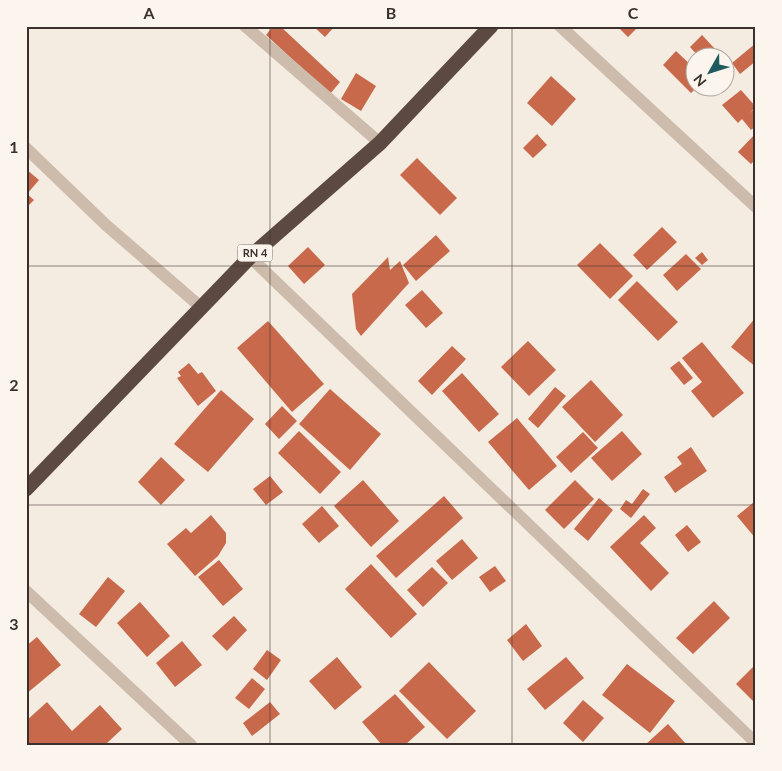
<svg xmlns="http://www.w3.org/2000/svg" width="782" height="771" viewBox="0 0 782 771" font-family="Lato,sans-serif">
<rect width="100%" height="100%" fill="#f4ebe1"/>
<!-- building -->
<path fill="#c8694b" d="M273 26H280L340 82 330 94 266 35Z
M313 26H335L325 37Z
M617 26H639L628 37Z
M702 35 716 50 708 58H700L690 47Z
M756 43V61L740 74 732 63Z
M676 51 694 68V88H696L691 93 663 65Z
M356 73 376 86 361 111 341 99Z
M551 76 576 99 552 126 527 103Z
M741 90 756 107 749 113 756 108V126L751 130 742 119 738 123 722 105Z
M756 133V159L751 164 738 152Z
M537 134 547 145 533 158 523 148Z
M417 158 457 198 440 215 400 175Z
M26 169 39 180 27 194 34 200 26 208Z
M662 227 677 242 647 270 633 255Z
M436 235 450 251 416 281 403 265Z
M600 243 633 276 610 299 577 265Z
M308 247 325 265 304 284 288 266Z
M702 252 708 260 702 265 695 258Z
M686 254 701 269 677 291 663 275Z
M388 257 390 270 400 261 409 283 361 336 356 329 352 294Z
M637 281 678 322 658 341 618 300Z
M422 290 443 313 426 328 405 305Z
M756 317V367L731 347Z
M268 321 324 384 292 412 237 348Z
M528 341 556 370 529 396 501 367Z
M702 342 744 393 713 418 691 391 702 382 682 358Z
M452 346 466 359 432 395 418 381Z
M679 361 693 378 684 385 670 368Z
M189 363 198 374 202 372 216 391 198 406 177 378 181 376 178 372Z
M462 373 499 414 479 432 442 391Z
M591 380 623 415 595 442 562 407Z
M555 387 566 396 538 428 528 419Z
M330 389 381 434 350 470 299 424Z
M221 390 254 419 208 472 174 444Z
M282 406 297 421 279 439 265 424Z
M517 418 557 466 529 490 488 442Z
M299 431 341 472 320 494 278 453Z
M622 431 642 454 612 481 591 458Z
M583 432 598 448 571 473 556 457Z
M691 447 707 471 675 493 664 477 682 464 677 457Z
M161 457 185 480 161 505 138 482Z
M270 476 283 492 266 505 253 489Z
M363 480 399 521 371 547 334 506Z
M575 480 594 499 564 529 545 510Z
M643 489 650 494 631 518 620 509 626 500 632 504Z
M444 496 463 518 396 578 376 556Z
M599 498 613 510 588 541 574 529Z
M754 502 756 504V539L737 516Z
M322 506 339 526 319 543 302 524Z
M211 515 226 533V543L218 556 195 576 167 544 186 528 191 533Z
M644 515 656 528 640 543 669 573 651 591 610 547Z
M687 525 701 542 688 552 675 535Z
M462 539 478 558 452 580 436 561Z
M219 560 243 589 223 606 198 577Z
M371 564 417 614 391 638 345 589Z
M495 566 506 581 490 592 479 577Z
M432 567 448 583 423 607 407 590Z
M108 577 125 591 96 627 79 614Z
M714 601 730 618 693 654 676 638Z
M140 602 170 636 147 657 117 623Z
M234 616 247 630 227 651 212 636Z
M526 624 542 646 523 661 507 640Z
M37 637 61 665 26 694V646Z
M182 641 202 665 175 687 156 663Z
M267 650 281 660 267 680 253 669Z
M337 657 362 687 335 710 309 681Z
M566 657 584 678 545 710 527 689Z
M429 662 476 711 447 739 399 691Z
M627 664 675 701 650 733 602 695Z
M756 664V704L736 684Z
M252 678 265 689 249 709 235 698Z
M395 694 425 727 405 745H382L362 722Z
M583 700 604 718 583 742 563 723Z
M47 702 72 731 100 705 122 729 105 745H26V721Z
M270 702 280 714 252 736 243 723Z
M668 724 687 745H645Z"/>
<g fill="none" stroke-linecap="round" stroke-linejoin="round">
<!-- minor -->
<path stroke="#cdbbac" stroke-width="12" d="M245 26 380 143
M560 26 756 207
M26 148 106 225 202 308
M250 257 756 743
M26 591 191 745"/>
<!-- highway -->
<path stroke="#5c4a42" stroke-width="15" d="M26 489 250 257 380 143 491 26"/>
</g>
<!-- grid -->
<path fill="none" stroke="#3b302b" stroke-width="1" stroke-opacity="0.55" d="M270 26V745M512 26V745M26 266H756M26 505H756"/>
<g text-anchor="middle" stroke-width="4.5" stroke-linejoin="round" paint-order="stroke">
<!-- shield labels -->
<rect fill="#fbf5ee" stroke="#756b66" stroke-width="1" x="237.5" y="244.5" width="35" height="17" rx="4"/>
<g font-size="11" font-weight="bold" fill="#3b302b">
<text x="255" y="257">RN 4</text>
</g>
</g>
<!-- border -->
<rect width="782" height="771" fill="none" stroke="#fbf5ee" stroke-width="55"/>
<!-- north arrow -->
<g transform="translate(710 72) rotate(231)"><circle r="24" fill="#fbf5ee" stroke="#aea6a0"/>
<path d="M0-4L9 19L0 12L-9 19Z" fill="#1f5a5e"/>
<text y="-8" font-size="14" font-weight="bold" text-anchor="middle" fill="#3b302b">N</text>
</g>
<rect x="28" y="28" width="726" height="716" fill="none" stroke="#3b302b" stroke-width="2"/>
<g font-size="16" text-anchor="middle" font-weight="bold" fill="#3b302b">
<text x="149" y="19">A</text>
<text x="391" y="19">B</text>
<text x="633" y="19">C</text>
<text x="14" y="153">1</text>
<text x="14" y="391">2</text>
<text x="14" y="630">3</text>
</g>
</svg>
